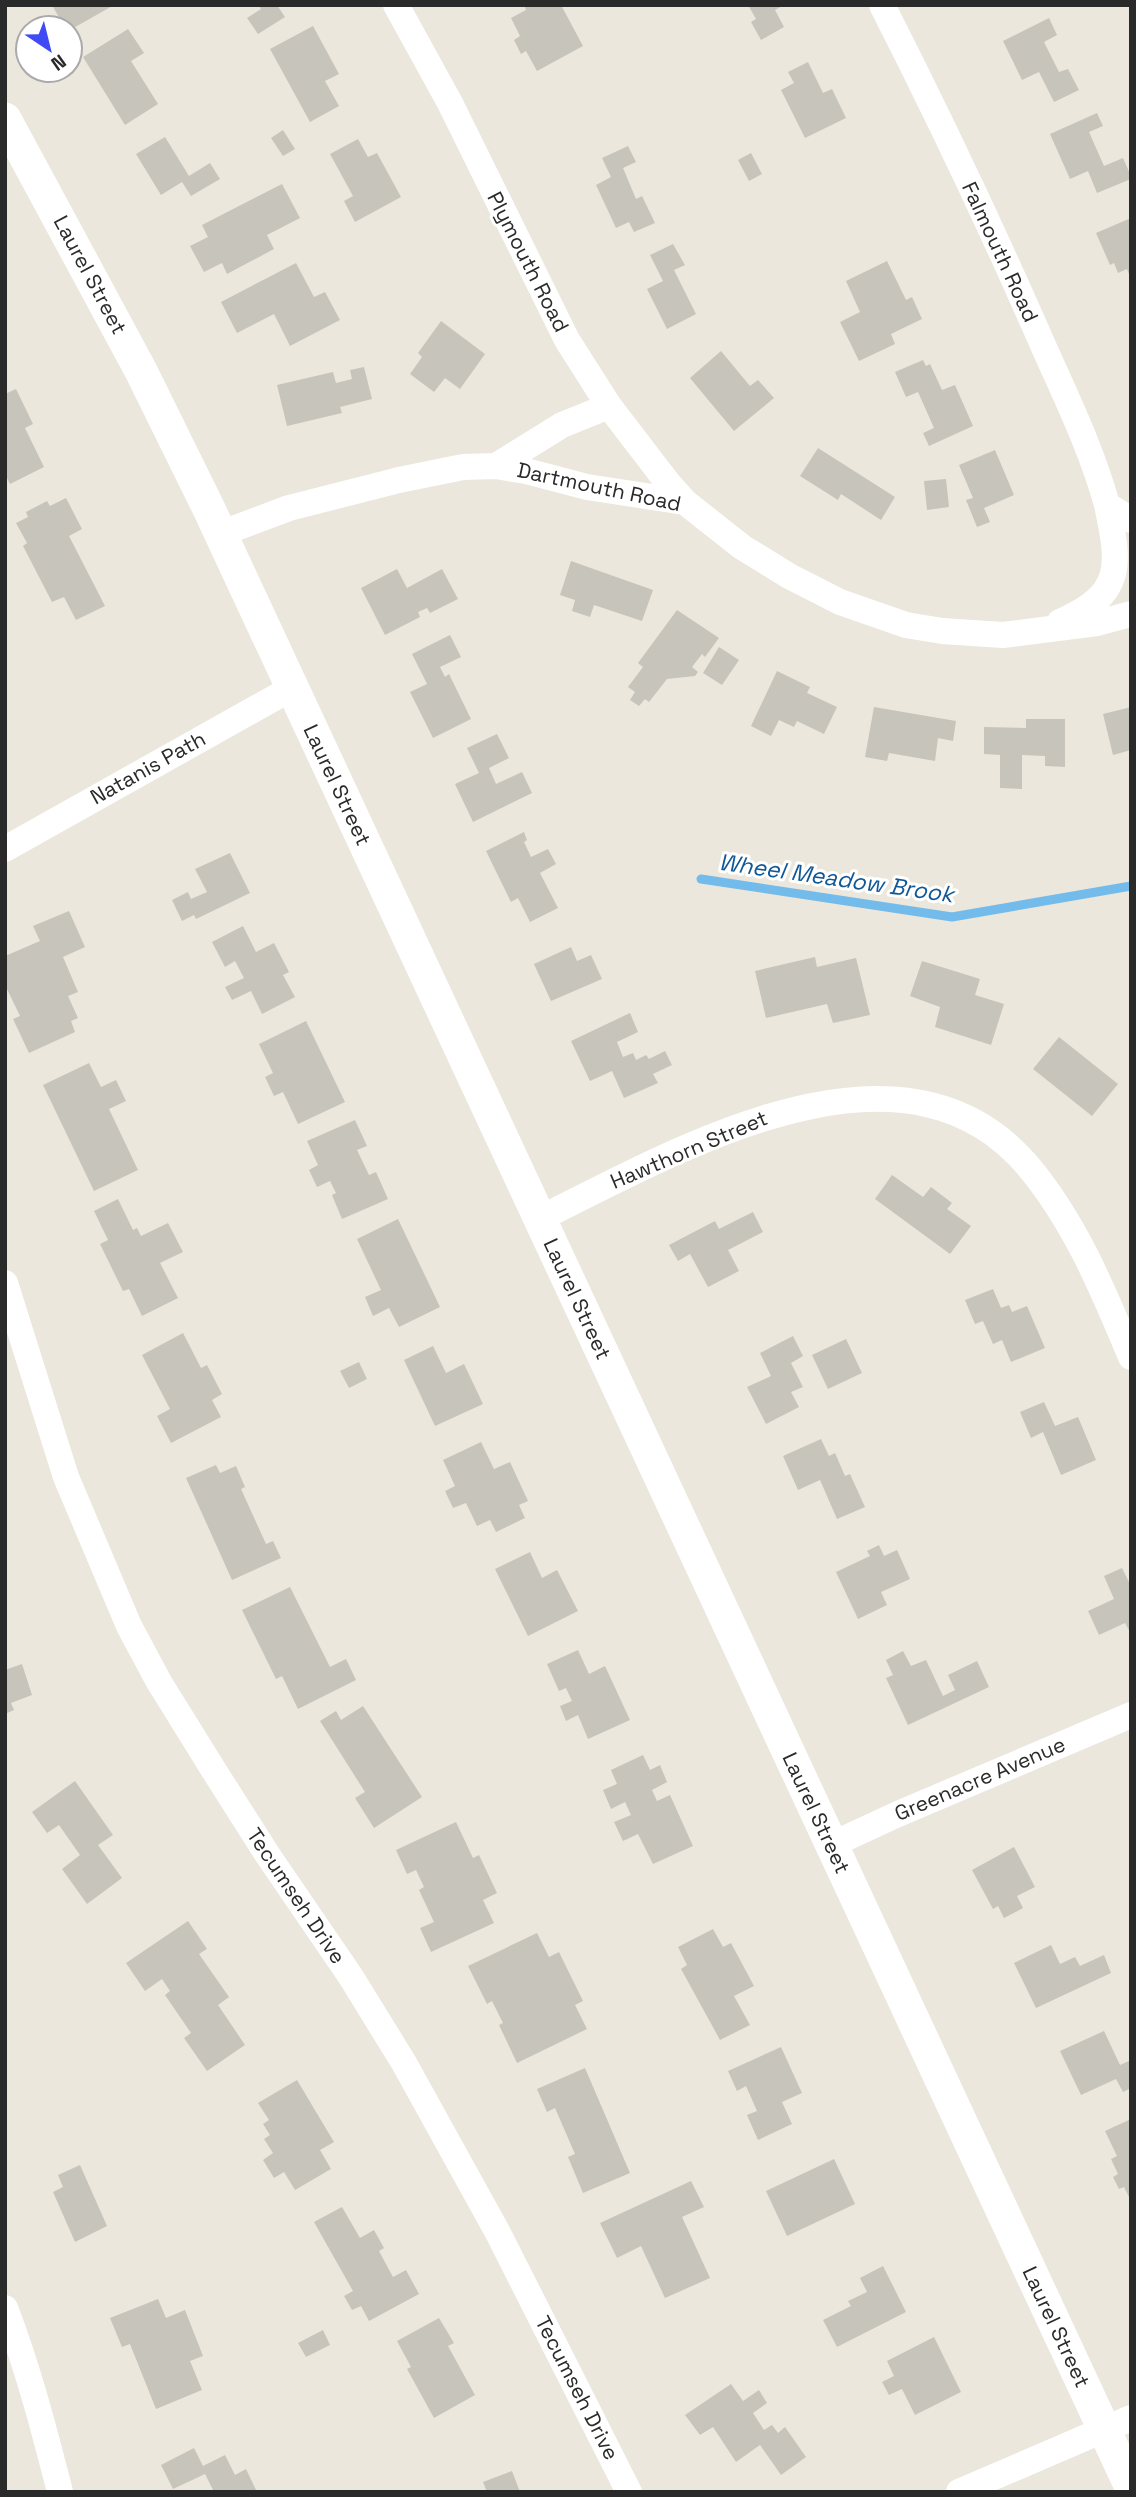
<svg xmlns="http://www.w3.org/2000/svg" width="1136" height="2497" viewBox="0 0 1136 2497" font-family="'Space Grotesk',sans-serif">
<rect width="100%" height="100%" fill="#ece7dc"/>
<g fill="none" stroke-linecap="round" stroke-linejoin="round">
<!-- stream -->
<path stroke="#72bbeb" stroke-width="9" d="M701 879 952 917 1131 886"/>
</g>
<!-- building -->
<path fill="#c7c4bc" d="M52 5H114L70 30 65 28Z
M258 5H277L285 17 258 34 247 18 261 9Z
M524 5H561L583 46 537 71 526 51 521 54 514 40 520 36 511 18 526 10Z
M748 5H784L775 10 784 27 761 40 751 22 756 19Z
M1049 18 1057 35 1044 42 1059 72 1068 69 1079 90 1054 102 1039 72 1022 80 1003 41Z
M313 26 339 74 325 81 339 106 310 122 270 49Z
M128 29 144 53 131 61 158 104 125 125 83 57Z
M808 62 823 93 832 89 846 118 805 138 781 90 794 83 788 72Z
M1097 113 1103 126 1089 132 1104 166 1123 158 1131 176V179L1097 193 1088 171 1070 179 1050 134Z
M283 130 295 149 283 156 271 138Z
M165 137 189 176 210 163 220 179 191 196 182 182 161 195 136 154Z
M358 139 368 157 377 153 401 197 355 222 344 201 353 196 330 154Z
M628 146 636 162 623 168 636 199 642 196 655 223 634 232 629 222 616 228 596 185 611 177 602 158Z
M751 153 762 174 749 181 738 160Z
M282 184 300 218 267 235 274 249 227 274 222 263 204 272 190 246 208 237 202 225Z
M1131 218V279L1127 269 1118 273 1114 263 1110 265 1096 233Z
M673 244 685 265 674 270 696 314 667 329 647 289 663 281 650 255Z
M887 261 906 300 912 297 922 319 891 334 895 344 859 361 840 322 860 312 846 281Z
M296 263 314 297 325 292 340 320 290 346 274 314 237 333 221 302Z
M441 321 485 354 460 389 445 378 434 392 410 374 422 357 418 353Z
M721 351 750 386 758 380 774 398 734 431 690 378Z
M923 360 926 366 930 364 942 390 955 385 973 426 929 446 923 433 934 428 918 392 906 397 895 372Z
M364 367 372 399 340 407 342 413 287 426 277 385 333 372 336 383 352 379 350 370Z
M16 389 33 424 25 428 44 467 10 484 5 474V394Z
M818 448 895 497 881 520 841 494 838 500 800 476Z
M995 450 1014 495 984 508 990 522 977 527 966 500 973 498 959 465Z
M946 479 949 507 927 510 924 481Z
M66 498 82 529 69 536 105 606 76 620 64 597 52 602 23 546 27 543 16 523 28 517 26 512 47 501 50 506Z
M571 561 653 590 642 621 594 605 590 617 572 611 575 600 560 595Z
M397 569 407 588 442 569 458 599 430 613 427 608 418 612 420 617 385 635 361 588Z
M677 610 719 638 705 657 702 654 692 667 698 672 695 676 667 679 649 702 645 699 639 706 630 700 635 692 628 687 643 667 638 663Z
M450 635 461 657 440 667 445 677 449 674 471 719 433 738 410 692 427 684 412 654Z
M719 647 739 660 722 685 703 673Z
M777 671 810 687 807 693 837 707 824 734 797 721 794 727 779 720 771 736 751 726Z
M874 707 956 721 953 741 938 738 935 761 889 753 887 761 865 757Z
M1131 707V750L1113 755 1103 714Z
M1026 719H1065V767L1045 766V756L1022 755V789L1000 788V755L984 754V727L1026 728Z
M497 734 509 758 489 768 496 784 522 772 532 793 473 822 455 784 479 773 467 748Z
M524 832 527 840 524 842 531 857 548 849 556 864 540 873 558 908 530 922 518 898 511 902 486 851Z
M230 853 250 893 196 919 194 915 182 921 172 900 188 892 191 899 207 892 195 869Z
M69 911 85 947 63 957 78 992 68 996 78 1018 71 1021 75 1032 29 1053 13 1019 20 1016 5 985V956L40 941 33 926Z
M243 926 256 952 274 943 289 972 283 975 295 997 262 1014 251 991 232 1000 225 987 244 978 235 961 225 967 212 942Z
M571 947 577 961 591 955 602 979 551 1001 534 964Z
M815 957 817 967 856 958 870 1015 833 1023 827 1004 766 1018 755 971Z
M922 961 980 979 975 995 1004 1004 991 1045 935 1027 940 1007 910 996Z
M630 1013 638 1032 617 1042 623 1057 633 1053 636 1060 646 1055 649 1059 665 1051 672 1065 653 1074 658 1083 624 1098 612 1071 590 1081 571 1041Z
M306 1021 345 1102 298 1124 283 1092 274 1096 265 1077 273 1073 259 1044Z
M1059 1037 1118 1084 1092 1116 1033 1069Z
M89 1063 101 1087 116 1080 126 1101 109 1109 138 1170 94 1191 43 1085Z
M355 1120 367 1146 357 1150 369 1175 376 1172 388 1199 342 1219 332 1195 336 1193 330 1181 317 1187 309 1170 318 1165 307 1141Z
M892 1175 923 1197 931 1187 952 1203 947 1209 971 1226 950 1254 875 1199Z
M118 1199 133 1230 137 1228 141 1236 168 1223 183 1252 160 1263 178 1298 142 1316 129 1289 123 1291 100 1244 108 1240 94 1211Z
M753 1212 763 1232 728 1250 739 1271 708 1287 690 1254 678 1261 669 1245 715 1221 719 1229Z
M398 1219 440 1307 399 1327 389 1308 373 1316 365 1297 381 1290 357 1239Z
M993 1289 1001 1308 1009 1305 1012 1312 1027 1306 1045 1348 1011 1362 1002 1340 993 1344 983 1321 975 1324 965 1300Z
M183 1333 201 1368 207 1365 222 1394 212 1400 221 1417 171 1443 157 1416 170 1409 142 1355Z
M793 1336 803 1356 791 1363 803 1387 791 1392 799 1407 766 1424 747 1387 771 1376 760 1353Z
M846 1339 862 1373 828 1389 812 1355Z
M433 1346 446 1373 464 1364 483 1404 435 1426 404 1360Z
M359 1362 367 1379 349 1388 340 1371Z
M1044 1402 1055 1426 1078 1417 1096 1460 1061 1475 1043 1432 1031 1438 1020 1412Z
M821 1439 829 1456 835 1453 845 1476 850 1474 865 1507 837 1519 820 1480 798 1490 783 1456Z
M481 1442 494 1469 510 1462 528 1501 519 1505 525 1518 496 1532 490 1520 477 1526 466 1503 453 1508 445 1491 455 1486 443 1460Z
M216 1465 220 1473 236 1466 245 1487 241 1489 266 1544 273 1541 281 1558 232 1580 186 1478Z
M879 1545 884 1556 897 1550 910 1579 881 1592 887 1605 858 1619 836 1572 870 1556 867 1551Z
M530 1552 542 1578 557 1570 578 1611 528 1636 495 1569Z
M1122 1568 1131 1586V1634L1125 1623 1099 1635 1088 1611 1114 1599 1104 1576Z
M290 1587 330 1667 346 1659 356 1680 298 1709 282 1676 276 1679 242 1610Z
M578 1650 589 1674 605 1666 630 1720 588 1739 578 1715 566 1721 560 1706 572 1701 566 1688 559 1691 547 1664Z
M903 1651 911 1666 926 1660 943 1696 955 1690 948 1675 977 1661 989 1687 908 1725 886 1678 893 1675 886 1660Z
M22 1664 32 1695 11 1703 14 1710 5 1714V1670Z
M363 1706 422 1797 374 1828 355 1798 365 1792 320 1721 336 1711 341 1720Z
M643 1755 650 1770 660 1765 667 1782 652 1790 657 1801 670 1795 693 1846 653 1864 638 1834 623 1841 614 1822 631 1815 625 1802 611 1809 603 1790 617 1784 611 1770Z
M75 1781 113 1835 98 1845 122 1878 87 1904 62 1869 80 1855 59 1825 47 1833 32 1812Z
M456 1822 473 1858 479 1855 497 1893 483 1900 494 1923 431 1952 420 1928 434 1922 419 1890 424 1887 416 1870 407 1874 396 1850Z
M1014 1847 1035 1887 1017 1896 1023 1908 1004 1918 998 1906 993 1909 972 1870Z
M188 1921 207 1949 199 1954 229 1997 218 2005 245 2045 207 2071 184 2038 191 2033 165 1995 170 1991 162 1979 145 1991 126 1963Z
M713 1929 723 1947 731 1943 754 1986 734 1996 750 2025 720 2040 681 1969 687 1965 678 1947Z
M537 1933 549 1957 559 1952 583 2001 575 2005 587 2029 517 2063 499 2025 503 2023 492 2001 487 2004 468 1966Z
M1051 1945 1060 1964 1075 1957 1080 1966 1104 1955 1111 1973 1036 2008 1014 1963Z
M1104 2031 1120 2065 1131 2060V2088L1123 2092 1116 2079 1081 2095 1060 2051Z
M781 2047 802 2093 782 2102 792 2124 758 2140 747 2115 757 2111 746 2086 737 2091 728 2071Z
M585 2068 630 2173 583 2193 568 2157 575 2154 555 2108 547 2112 537 2089Z
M297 2080 334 2142 320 2150 331 2169 295 2190 284 2172 274 2178 263 2160 273 2153 264 2139 270 2135 263 2124 269 2120 258 2103Z
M1131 2119V2201L1124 2187 1119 2189 1113 2177 1118 2174 1111 2159 1117 2156 1105 2131Z
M834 2159 855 2204 787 2236 766 2191Z
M80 2165 107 2226 75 2242 53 2192 63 2187 58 2175Z
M691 2181 704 2207 682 2217 710 2278 665 2298 641 2246 617 2258 600 2223Z
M342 2207 360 2238 374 2230 384 2248 379 2251 393 2277 406 2270 419 2294 369 2321 361 2306 352 2310 344 2296 353 2291 314 2222Z
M883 2266 906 2312 837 2347 823 2320 851 2306 848 2301 867 2292 860 2278Z
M158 2299 166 2318 185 2310 203 2356 190 2361 202 2390 156 2409 130 2344 122 2347 110 2318Z
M439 2318 454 2343 448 2346 475 2395 434 2418 407 2369 411 2367 397 2341Z
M323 2330 330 2345 306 2357 298 2343Z
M934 2337 961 2392 915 2415 902 2389 889 2395 882 2382 894 2376 887 2361Z
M731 2384 743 2401 759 2390 767 2403 753 2413 764 2430 772 2425 778 2433 785 2427 806 2457 781 2475 760 2445 736 2462 713 2427 700 2435 685 2415Z
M194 2448 203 2466 225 2455 235 2475 246 2469 257 2492H214L205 2474 173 2489 161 2465Z
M512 2471 520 2492H487L483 2482Z"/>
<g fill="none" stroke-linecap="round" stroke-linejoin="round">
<!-- minor -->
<path stroke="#fff" stroke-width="26" d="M396 5 450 103 567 340 609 406 668 483 685 502
M882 5C936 111 987 218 1035 327 1060 385 1090 443 1107 505L1131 520
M496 466 562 425 609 406
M220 534 289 508 399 480 463 467 496 466 526 471 587 487 685 502 742 547 789 576 840 602 906 625 942 631 1003 635 1097 623 1131 614
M1060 622C1124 594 1120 566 1107 505
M5 849 292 688
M539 1219C673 1153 902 1017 1028 1166 1075 1222 1103 1290 1131 1357
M5 1283 66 1477 129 1626 159 1682 218 1777 267 1854 351 1977 404 2063 498 2233 629 2492
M831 1845 898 1814 1131 1715
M5 2308C28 2368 44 2429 60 2492
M959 2492 1131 2418"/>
<!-- tertiary -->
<path stroke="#fff" stroke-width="33" d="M5 119 141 371 209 509 1131 2487"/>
</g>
<g text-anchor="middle" stroke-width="6" stroke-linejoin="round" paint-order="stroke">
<!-- street labels -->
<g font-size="21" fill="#2a2a2a" stroke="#fff">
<text transform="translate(1000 252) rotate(65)" y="7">Falmouth Road</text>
<text transform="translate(528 262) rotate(63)" y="7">Plymouth Road</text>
<text transform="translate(90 275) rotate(62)" y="7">Laurel Street</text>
<text transform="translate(599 487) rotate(12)" y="7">Dartmouth Road</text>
<text transform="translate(148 768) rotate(-29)" y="7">Natanis Path</text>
<text transform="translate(337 785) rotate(65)" y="7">Laurel Street</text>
<text transform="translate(689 1150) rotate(-23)" y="7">Hawthorn Street</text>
<text transform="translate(577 1299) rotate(65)" y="7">Laurel Street</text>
<text transform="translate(980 1779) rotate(-23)" y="7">Greenacre Avenue</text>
<text transform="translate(816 1813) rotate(65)" y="7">Laurel Street</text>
<text transform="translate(296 1896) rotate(56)" y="7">Tecumseh Drive</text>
<text transform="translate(1056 2327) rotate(65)" y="7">Laurel Street</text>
<text transform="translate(577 2388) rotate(63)" y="7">Tecumseh Drive</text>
</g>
<!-- water labels -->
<g font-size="23" font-style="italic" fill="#115897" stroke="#fff">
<text transform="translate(836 878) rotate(8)" y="8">Wheel Meadow Brook</text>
</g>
</g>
<!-- border -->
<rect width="1136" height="2497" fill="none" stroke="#2a2a2a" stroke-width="14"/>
<!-- north arrow -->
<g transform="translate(49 49) rotate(145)"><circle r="33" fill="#ffffff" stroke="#aaaaaa" stroke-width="2"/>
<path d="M0-5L12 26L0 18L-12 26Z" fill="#404af5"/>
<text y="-10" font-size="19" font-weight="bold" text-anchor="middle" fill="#2a2a2a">N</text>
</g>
</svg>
